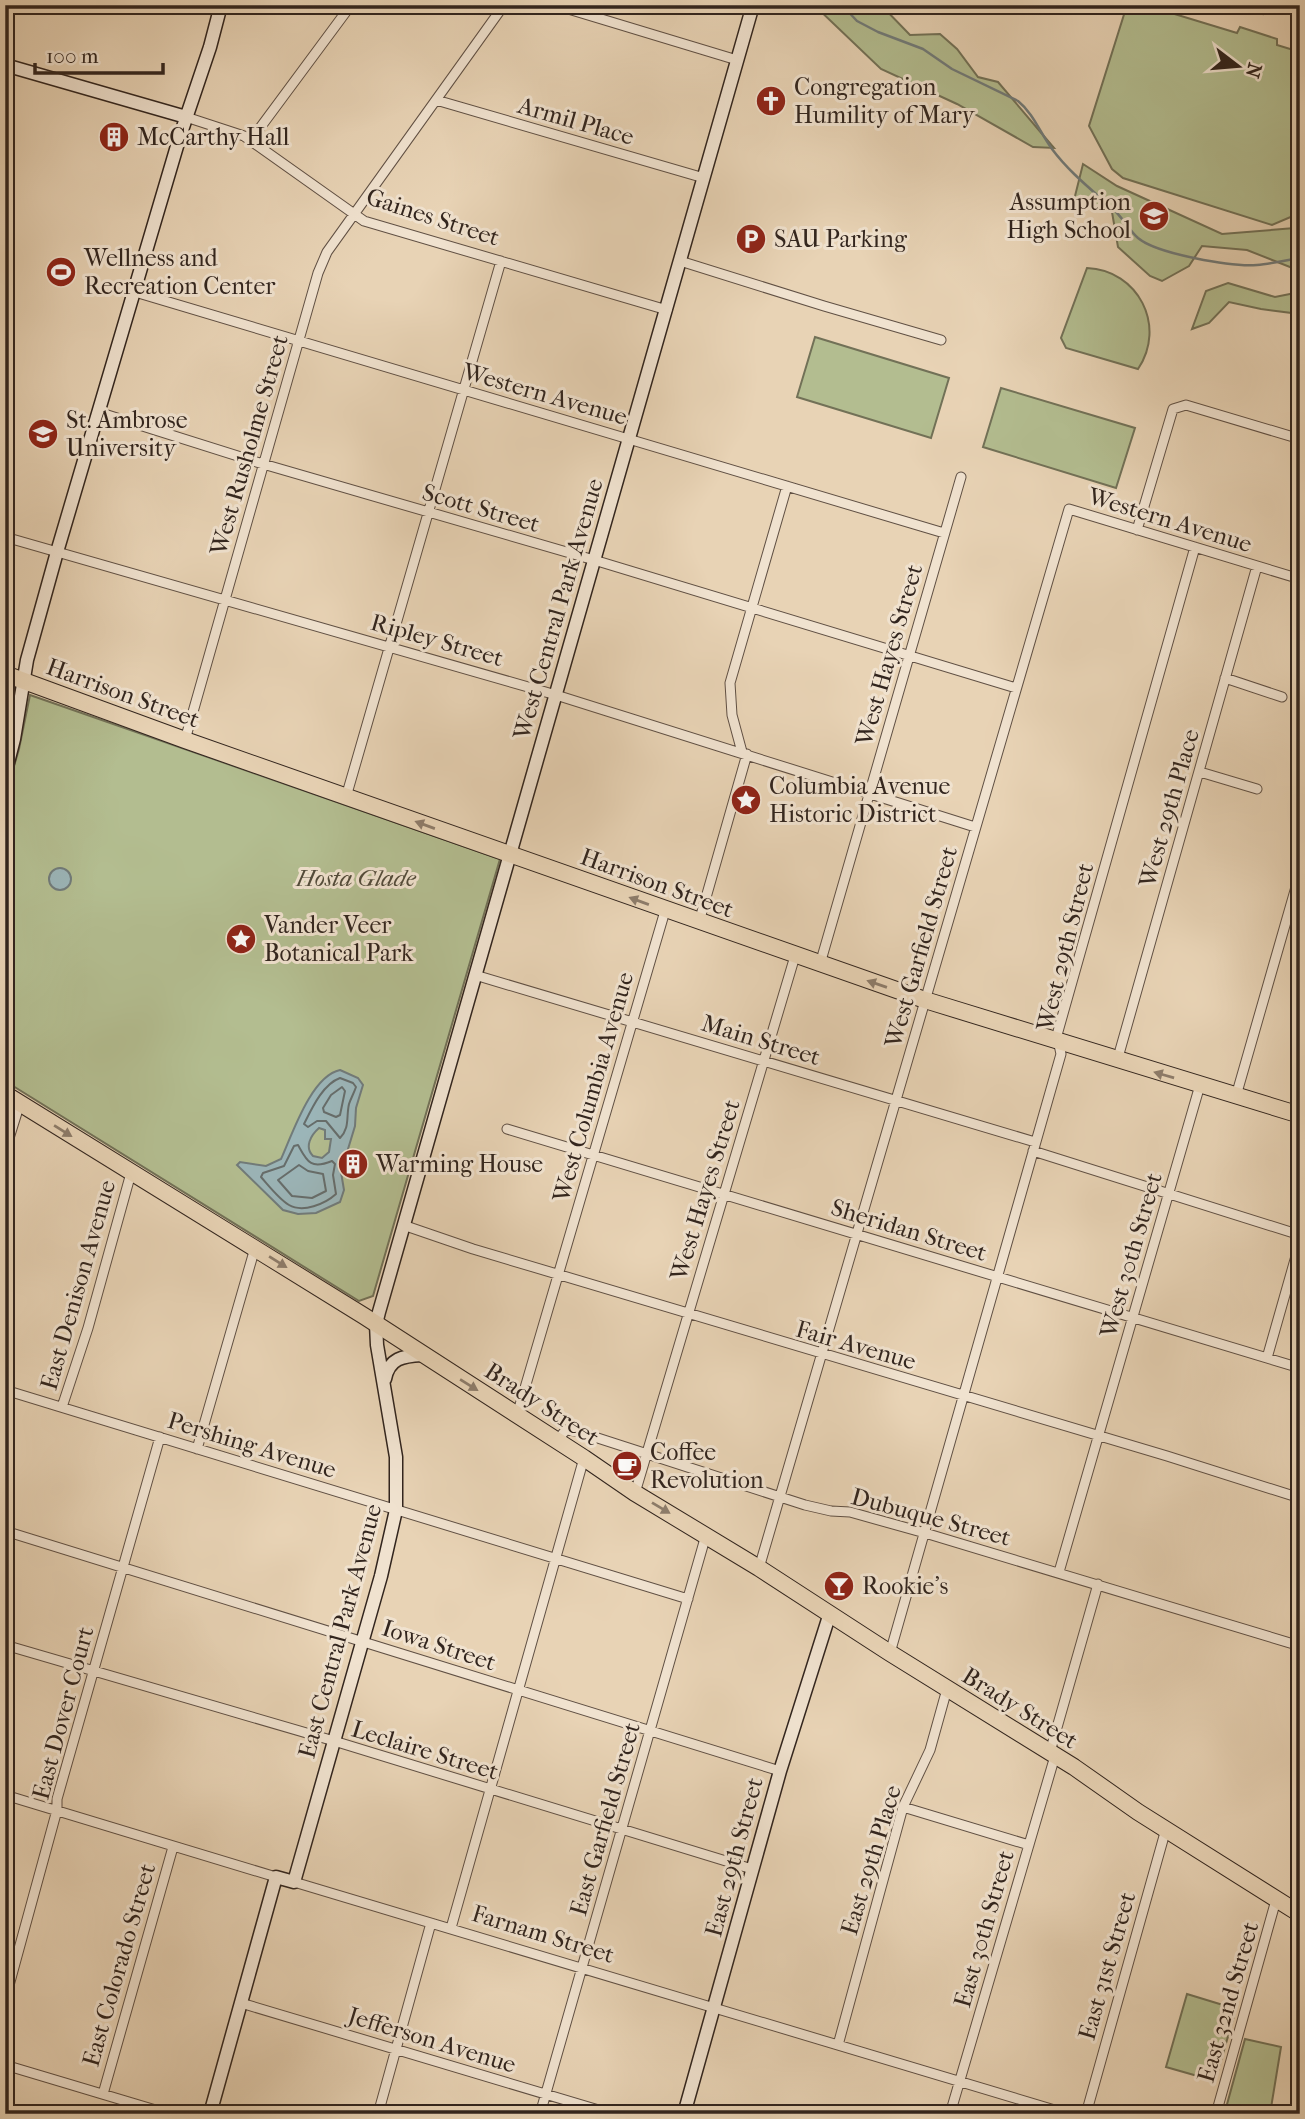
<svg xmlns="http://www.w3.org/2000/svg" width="1305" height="2119" viewBox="0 0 1305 2119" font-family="'IM FELL French Canon',serif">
<rect width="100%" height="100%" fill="#e8d3b5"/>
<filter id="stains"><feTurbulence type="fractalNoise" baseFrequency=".00286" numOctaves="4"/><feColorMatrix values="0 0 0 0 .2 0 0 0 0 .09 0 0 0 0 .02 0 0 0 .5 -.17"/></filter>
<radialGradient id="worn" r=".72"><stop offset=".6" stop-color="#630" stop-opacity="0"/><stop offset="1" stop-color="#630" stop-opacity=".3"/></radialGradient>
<!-- green -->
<path fill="#b3bd90" stroke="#727157" stroke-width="2" d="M814 5H881L910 35 940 34 957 49 978 77 998 82 1054 148 1033 147 957 104 881 69Z
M1127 5H1145L1237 33 1240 27 1277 39V45L1300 52V213L1272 225 1123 178 1112 169 1089 126Z
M1219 5H1267L1263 14Z
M1083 164 1117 186 1222 234 1295 228 1300 226V271L1247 250 1202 246 1189 266 1162 281 1150 276 1118 247 1112 212 1074 200Z
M1087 268C1138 270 1167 326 1138 369L1066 348 1061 338Z
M1228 283 1275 297 1300 292V314L1261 309 1229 302 1209 323 1192 329 1206 291Z
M815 337 949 378 931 438 797 397Z
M1001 388 1135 428 1116 488 983 447Z
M30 695 500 859 373 1296 359 1301 5 1081V797L19 749Z
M1187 1994 1236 2009 1215 2081 1166 2067Z
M1245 2039 1281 2047 1270 2114H1242L1226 2108Z"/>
<!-- water -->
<path fill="#9bb5b8" stroke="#717b7a" stroke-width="2" fill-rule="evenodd" d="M49 879a11 11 0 1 1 22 0a11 11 0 1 1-22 0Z
M340 1070 358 1078 363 1085 356 1108 355 1126 341 1172 344 1190 340 1202 316 1213 298 1214 283 1210 237 1165 240 1162 266 1166 281 1159C292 1135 311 1076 340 1070ZM319 1128 325 1130V1139H331L329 1152 322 1158 313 1156C304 1147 311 1135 319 1128Z"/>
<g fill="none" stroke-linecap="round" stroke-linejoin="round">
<!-- shore -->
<path stroke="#666d6b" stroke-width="2" d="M340 1078 353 1083 356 1087C354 1093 351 1098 349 1104 346 1117 350 1128 340 1138L326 1121H317L308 1127 304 1124C312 1108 323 1084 340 1078Z
M342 1087 345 1091 340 1115 336 1117 324 1112 323 1108 331 1095Z
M298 1145C307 1161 310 1170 332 1161L335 1164 333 1175 336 1194C325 1204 303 1213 289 1205 279 1199 269 1186 261 1177L263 1173 284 1166 294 1146Z
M299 1165 308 1171 323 1174 326 1191 312 1198 292 1196 278 1180Z"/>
<!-- stream -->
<path stroke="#717b7a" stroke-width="2.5" d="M842 5 857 21 878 32 923 49 952 69 1018 101C1034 114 1040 133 1052 149 1069 172 1092 190 1113 209 1123 218 1129 230 1138 238 1157 254 1232 267 1257 265 1271 264 1286 260 1300 258"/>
<!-- street casing -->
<g stroke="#605044" stroke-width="11">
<path id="street" d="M555 5 737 60
M436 100 704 178
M186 117 244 136 364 221 667 310
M251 140 351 5
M680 261 824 306 941 340
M135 292 944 533
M98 412 263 464 594 560 1016 688
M1137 530 1173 409 1186 405 1300 439
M5 537 556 695 975 827
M1225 678 1282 697
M185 740 318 273 327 252 504 5
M742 752 732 715 730 683 787 486
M1200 772 1257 789
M346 797 501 261
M699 922 747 754
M820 964 961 477
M475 975 1035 1142
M1117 1061 1257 566
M1236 1096 1300 873
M507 1129 1300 1368
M5 1151 20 1103
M1033 1151 1300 1235
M403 1225 473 1249 1167 1456 1300 1498
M1267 1358 1300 1242
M5 1390 688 1599
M62 1407 88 1328 131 1173
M517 1415 665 911
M557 1440 566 1430 576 1431 805 1505 831 1511 850 1512 925 1533 1300 1646
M197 1449 255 1248
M635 1493 795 956
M5 1531 780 1771
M759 1568 1069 509 1300 579
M1059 1572 1200 1085
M5 1645 334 1741 752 1869
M890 1653 1061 1054 1057 1035 1195 547
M1050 1752 1098 1584
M5 1795 276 1877
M903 1807 1029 1845
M294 1882 1068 2114
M451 1928 584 1458
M5 2000 57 1810V1799L160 1437
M241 2003 612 2114
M838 2045 903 1807 930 1750 947 1689
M5 2065 169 2114
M103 2094 173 1847
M378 2114 431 1923
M540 2114 706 1535
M950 2114 1055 1756
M1086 2114 1166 1829
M1216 2114 1276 1900"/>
</g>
<!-- secondary casing -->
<g stroke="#32251e" stroke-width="15">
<path id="secondary" d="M5 65 186 117
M5 774 14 739 27 660 57 552 180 136 210 47 221 5
M385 1379C389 1358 403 1356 422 1355
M210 2114 276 1877 294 1882 381 1576 396 1510V1457L377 1345 376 1324 379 1312 753 5
M684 2114 780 1771 830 1613"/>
</g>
<!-- highway casing -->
<g stroke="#32251e" stroke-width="18">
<path id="highway" d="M5 674 185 740 925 1000 1300 1115
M5 1094 364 1316 584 1458 635 1493 759 1568 890 1653 1074 1767 1138 1812 1300 1914"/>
</g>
<!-- street -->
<use href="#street" stroke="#f0e2cf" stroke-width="9"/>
<!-- secondary -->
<use href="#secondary" stroke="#f0e2cf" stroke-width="12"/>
<!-- highway -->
<use href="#highway" stroke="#e8d3b5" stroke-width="16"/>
</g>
<!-- one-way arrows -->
<defs><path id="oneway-solid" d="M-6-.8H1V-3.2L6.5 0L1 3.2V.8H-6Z" transform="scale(1.75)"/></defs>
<g fill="#8d7c6a">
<use href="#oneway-solid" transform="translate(425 825) rotate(-160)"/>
<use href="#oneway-solid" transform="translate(639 901) rotate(-160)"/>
<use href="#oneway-solid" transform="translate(877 984) rotate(-161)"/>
<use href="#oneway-solid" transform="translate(1164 1075) rotate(-164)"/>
<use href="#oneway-solid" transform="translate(63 1131) rotate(32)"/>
<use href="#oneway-solid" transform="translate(278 1262) rotate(32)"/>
<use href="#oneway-solid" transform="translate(469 1385) rotate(32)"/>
<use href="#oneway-solid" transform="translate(661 1508) rotate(31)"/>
</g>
<!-- icons -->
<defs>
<g id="church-disc" transform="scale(1.575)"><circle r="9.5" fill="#8f2418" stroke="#f0e2cf"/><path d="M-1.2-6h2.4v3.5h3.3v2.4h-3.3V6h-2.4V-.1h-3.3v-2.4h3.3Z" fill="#fff"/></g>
<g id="building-disc" transform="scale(1.575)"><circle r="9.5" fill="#8f2418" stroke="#f0e2cf"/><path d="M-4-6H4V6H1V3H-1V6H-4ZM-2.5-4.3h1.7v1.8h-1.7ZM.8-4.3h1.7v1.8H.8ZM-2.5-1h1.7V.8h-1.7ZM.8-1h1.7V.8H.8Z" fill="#fff"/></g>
<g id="school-disc" transform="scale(1.575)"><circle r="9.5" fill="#8f2418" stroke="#f0e2cf"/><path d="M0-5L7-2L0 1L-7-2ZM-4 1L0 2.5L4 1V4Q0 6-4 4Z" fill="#fff"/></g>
<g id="parking-disc" transform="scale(1.575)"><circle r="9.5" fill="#8f2418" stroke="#f0e2cf"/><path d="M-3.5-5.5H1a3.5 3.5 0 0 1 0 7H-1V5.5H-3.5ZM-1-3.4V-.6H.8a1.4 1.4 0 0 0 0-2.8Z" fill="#fff"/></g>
<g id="stadium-disc" transform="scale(1.575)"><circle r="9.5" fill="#8f2418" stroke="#f0e2cf"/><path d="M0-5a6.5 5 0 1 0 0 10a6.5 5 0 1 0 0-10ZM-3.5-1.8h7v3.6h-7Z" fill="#fff"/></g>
<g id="university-disc" transform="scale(1.575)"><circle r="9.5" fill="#8f2418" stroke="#f0e2cf"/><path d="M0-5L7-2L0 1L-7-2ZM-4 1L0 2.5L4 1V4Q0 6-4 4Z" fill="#fff"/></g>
<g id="sight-disc" transform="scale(1.575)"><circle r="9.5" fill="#8f2418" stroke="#f0e2cf"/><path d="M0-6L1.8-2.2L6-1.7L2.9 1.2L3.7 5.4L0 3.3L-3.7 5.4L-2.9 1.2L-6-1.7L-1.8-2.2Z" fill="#fff"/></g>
<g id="cafe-disc" transform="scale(1.575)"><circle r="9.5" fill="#8f2418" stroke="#f0e2cf"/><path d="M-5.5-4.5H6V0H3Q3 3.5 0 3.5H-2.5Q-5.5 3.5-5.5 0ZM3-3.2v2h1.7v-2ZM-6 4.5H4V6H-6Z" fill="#fff"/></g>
<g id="bar-disc" transform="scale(1.575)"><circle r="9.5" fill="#8f2418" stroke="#f0e2cf"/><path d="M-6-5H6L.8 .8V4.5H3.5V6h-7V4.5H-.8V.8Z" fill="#fff"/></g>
</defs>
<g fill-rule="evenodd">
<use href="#church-disc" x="771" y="101"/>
<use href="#building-disc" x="114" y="137"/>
<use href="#school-disc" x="1154" y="216"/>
<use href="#parking-disc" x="751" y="239"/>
<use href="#stadium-disc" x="61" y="272"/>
<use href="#university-disc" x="43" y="434"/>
<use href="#sight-disc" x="746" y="800"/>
<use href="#sight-disc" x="241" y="939"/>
<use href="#building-disc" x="353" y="1164"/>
<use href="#cafe-disc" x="627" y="1466"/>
<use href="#bar-disc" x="839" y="1586"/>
</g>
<g text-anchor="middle" stroke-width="6" stroke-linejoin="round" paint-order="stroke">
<!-- poi labels -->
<g font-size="24" fill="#32251e" stroke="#f0e2cf" text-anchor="start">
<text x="794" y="95">Congregation<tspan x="794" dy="28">Humility of Mary</tspan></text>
<text x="137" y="145">McCarthy Hall</text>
<text x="1131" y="210" text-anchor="end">Assumption<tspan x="1131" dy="28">High School</tspan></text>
<text x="774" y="247">SAU Parking</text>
<text x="84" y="266">Wellness and<tspan x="84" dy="28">Recreation Center</tspan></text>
<text x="66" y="428">St. Ambrose<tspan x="66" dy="28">University</tspan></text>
<text x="769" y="794">Columbia Avenue<tspan x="769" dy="28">Historic District</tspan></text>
<text x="264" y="933">Vander Veer<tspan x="264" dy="28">Botanical Park</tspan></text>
<text x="376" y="1172">Warming House</text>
<text x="650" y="1460">Coffee<tspan x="650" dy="28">Revolution</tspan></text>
<text x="862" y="1594">Rookie's</text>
</g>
<!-- street labels -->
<g font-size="24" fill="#32251e" stroke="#f0e2cf">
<text transform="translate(576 121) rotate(16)" y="8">Armil Place</text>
<text transform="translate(433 217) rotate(18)" y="8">Gaines Street</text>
<text transform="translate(545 394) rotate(16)" y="8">Western Avenue</text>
<text transform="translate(249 445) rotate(-74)" y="8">West Rusholme Street</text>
<text transform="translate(481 508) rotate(16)" y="8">Scott Street</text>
<text transform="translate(1170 520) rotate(17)" y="8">Western Avenue</text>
<text transform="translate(558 609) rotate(-74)" y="8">West Central Park Avenue</text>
<text transform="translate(437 640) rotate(16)" y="8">Ripley Street</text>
<text transform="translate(889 655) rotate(-74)" y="8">West Hayes Street</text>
<text transform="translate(123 693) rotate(20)" y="8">Harrison Street</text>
<text transform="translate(1169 808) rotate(-74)" y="8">West 29th Place</text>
<text transform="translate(657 883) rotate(20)" y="8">Harrison Street</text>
<text transform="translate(921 947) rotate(-74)" y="8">West Garfield Street</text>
<text transform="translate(1065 947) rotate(-76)" y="8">West 29th Street</text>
<text transform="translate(761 1040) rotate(17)" y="8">Main Street</text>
<text transform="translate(593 1087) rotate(-74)" y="8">West Columbia Avenue</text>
<text transform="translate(705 1190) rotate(-73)" y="8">West Hayes Street</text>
<text transform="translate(909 1230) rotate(17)" y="8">Sheridan Street</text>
<text transform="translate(1131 1255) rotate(-74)" y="8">West 30th Street</text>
<text transform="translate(78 1285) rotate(-74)" y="8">East Denison Avenue</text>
<text transform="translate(856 1345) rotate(16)" y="8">Fair Avenue</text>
<text transform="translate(542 1404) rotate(33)" y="8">Brady Street</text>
<text transform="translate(252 1445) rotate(17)" y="8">Pershing Avenue</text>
<text transform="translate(931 1517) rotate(15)" y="8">Dubuque Street</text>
<text transform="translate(340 1631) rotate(-75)" y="8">East Central Park Avenue</text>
<text transform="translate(439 1645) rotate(18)" y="8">Iowa Street</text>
<text transform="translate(1020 1708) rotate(32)" y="8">Brady Street</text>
<text transform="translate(63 1713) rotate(-75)" y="8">East Dover Court</text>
<text transform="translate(425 1750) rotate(17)" y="8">Leclaire Street</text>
<text transform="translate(605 1819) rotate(-74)" y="8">East Garfield Street</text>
<text transform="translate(734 1857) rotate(-75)" y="8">East 29th Street</text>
<text transform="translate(871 1860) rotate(-73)" y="8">East 29th Place</text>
<text transform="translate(984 1929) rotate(-74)" y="8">East 30th Street</text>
<text transform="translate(543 1934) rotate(17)" y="8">Farnam Street</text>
<text transform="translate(119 1965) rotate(-74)" y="8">East Colorado Street</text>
<text transform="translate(1107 1966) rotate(-74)" y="8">East 31st Street</text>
<text transform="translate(1228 2002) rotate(-74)" y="8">East 32nd Street</text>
<text transform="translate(432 2040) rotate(17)" y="8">Jefferson Avenue</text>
</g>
<!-- park labels -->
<g font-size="24" font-style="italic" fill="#524b3a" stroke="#f0e2cf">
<text x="356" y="886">Hosta Glade</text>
</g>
</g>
<!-- margin -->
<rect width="1305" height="2119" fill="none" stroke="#e8d3b5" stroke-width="28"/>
<rect x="7" y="7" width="1291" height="2105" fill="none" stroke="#32251e" stroke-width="3.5"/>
<rect x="14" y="14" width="1277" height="2091" fill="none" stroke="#32251e" stroke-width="2"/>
<!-- north arrow -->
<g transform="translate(1238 66) rotate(106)" stroke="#f0e2cf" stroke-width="5" paint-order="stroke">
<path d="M0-5L12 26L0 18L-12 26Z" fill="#32251e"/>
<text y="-10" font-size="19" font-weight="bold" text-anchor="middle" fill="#32251e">N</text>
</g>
<!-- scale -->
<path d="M35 63v10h128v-10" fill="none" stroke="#32251e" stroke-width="3.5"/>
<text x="46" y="63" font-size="21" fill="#32251e" stroke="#f0e2cf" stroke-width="5" paint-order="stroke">100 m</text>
<rect width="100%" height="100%" filter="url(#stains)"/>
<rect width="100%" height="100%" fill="url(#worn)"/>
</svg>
